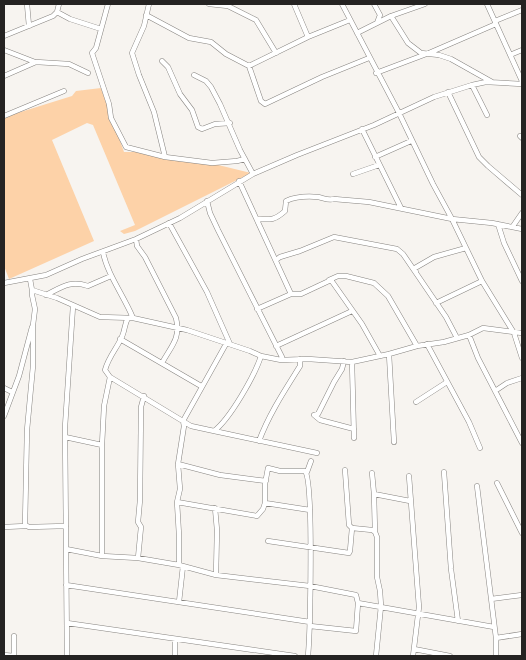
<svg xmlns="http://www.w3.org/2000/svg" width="526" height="660" viewBox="0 0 526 660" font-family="'Fira Sans',sans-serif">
<rect width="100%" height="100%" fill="#f7f4f0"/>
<!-- green -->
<path fill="#fdd2a8" d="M101 88 124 152H141L183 162H206L251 173 135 231 124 234 120 231 135 225 93 125 87 123 52 140 94 241 9 279 4 266V119L11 115 72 96 76 91Z"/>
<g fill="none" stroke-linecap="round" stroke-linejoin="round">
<!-- minor casing -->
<g stroke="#878480" stroke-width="5.5">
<path id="minor" d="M27 4 29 26
M108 4 96 48 92 53 109 104 111 118 126 147 165 157 212 163 237 161 245 159
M149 4 144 26 132 53 139 75 154 112 165 157
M209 4 228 6 256 20 276 53
M294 4 308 37
M342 4 399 113 433 184 452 219 482 281 514 333 522 358
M374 4 380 15 377 23
M487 4 522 81
M57 12 59 4
M146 15 189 38 211 42 226 54 249 66 261 101 265 104 322 77 369 58
M391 16 408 43 421 53 439 55 451 59 492 82
M495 21 522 10
M357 33 391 16 425 4
M4 36 53 16 57 12 70 19 101 29
M4 50 35 62
M510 55 522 50
M162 61 168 67 180 94 192 110 198 127 202 129 215 124 230 123
M249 66 308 37 350 20
M376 73 429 53 496 24
M194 75 206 81 211 87 220 104 240 150 253 174
M4 76 36 62 69 64 88 73
M472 85 487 115
M448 92 479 157 488 166 522 195
M4 116 64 91
M362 129 401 208
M520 136 522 138
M375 157 411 141
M353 174 379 165
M239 181 291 294
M207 201 210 213 218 230 282 357 281 360
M258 219C271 220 275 220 285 211L286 201C297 196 307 196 318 197 324 198 328 201 334 199L369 202 452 219 492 223 522 229
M169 223 207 292 230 344
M498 224 504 243 522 281
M513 226 522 213
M136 239 137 246 145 257 176 318C181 339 171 346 162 363
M103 252C107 274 124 296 133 318
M276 260 280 257 300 251 334 237 397 249 403 254 416 273
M30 279 32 290 57 298 100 317 133 318 187 330 250 351 261 356 281 360 308 359 352 362 389 354 417 346 444 342 469 335 483 328 522 333
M329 280 338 276H346L374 283 388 296 417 346
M4 283 46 275 82 259 136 239 180 218 253 174 297 155 374 125 434 97 472 85 486 82 522 84
M32 290V295L35 309 33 325V366L27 430 25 525 29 527 66 526
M46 295C62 287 70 280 88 286L111 276
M436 303 482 281
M257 309 291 294H301L331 280 362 324 380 356
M469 335 478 358 522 443
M457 338 446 317 416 273 415 268 434 257 466 248
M120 339 201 386
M427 344 469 422 480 448
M276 346 352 311
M389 354 394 442
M344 361 342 369 334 382 318 414 314 415 320 420 354 429
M352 362 354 438
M110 377 191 426 214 431C230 419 255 375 261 356
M4 388 12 392
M495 391 507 383 522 378
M416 402 447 382
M4 416 19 376 32 327
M214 431 317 453
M65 437 102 445
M259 441C269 414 285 390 300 366V359
M178 464 220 475 266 481
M307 472 311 461
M444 472 451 569 458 621
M372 473 374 494 410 501
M409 476 419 607 413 656
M497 483 522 533
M477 486 496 638V656
M374 494 375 532
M177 502 257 516 263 509 265 503
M215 508 217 530 216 575
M4 527 26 526
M352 528 372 530 375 532 377 537V577L380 591 381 606 376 656
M268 541 349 553 350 551 352 528 349 525 345 470
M66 549 102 556 138 558 179 565 216 575 310 586 356 595 358 603 356 631 310 626
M102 556V445L104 406 110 377 105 370C109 355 119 346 123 334 125 328 125 323 128 318
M138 558 141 527 138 522 140 500 141 407 144 396
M179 565V535L177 502 180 489 178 464 184 426 183 421 226 344
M66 585 310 622
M491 599 522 595
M179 602 183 566
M358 603 494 627
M67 623 295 656
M496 638 522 634
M175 640V656
M414 649 450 656
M4 655 14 656
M14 656V636
M67 656 65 427 73 306
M308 656C310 633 314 482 305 471H280L268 468 265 484V503L310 510"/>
</g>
<!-- minor -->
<use href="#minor" stroke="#fff" stroke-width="4.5"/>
</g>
<!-- border -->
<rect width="526" height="660" fill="none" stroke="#252322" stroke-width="10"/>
</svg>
